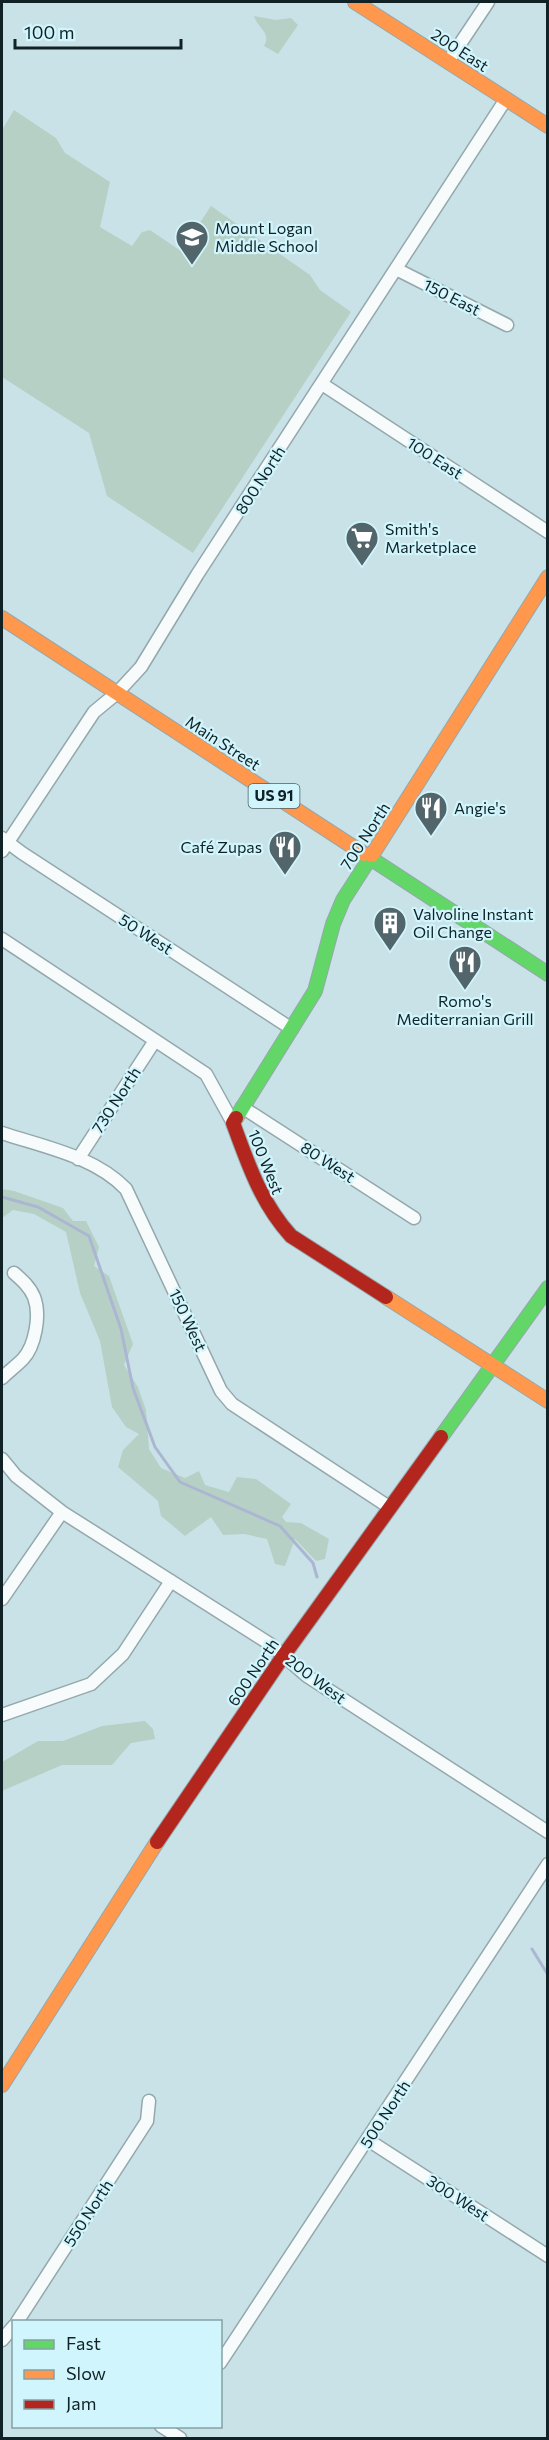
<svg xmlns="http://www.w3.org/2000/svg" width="549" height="2440" viewBox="0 0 549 2440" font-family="Commissioner,sans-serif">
<rect width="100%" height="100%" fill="#c9e2e7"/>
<!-- green -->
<path fill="#b7d0c5" d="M254 16 276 20 291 18 298 25 278 54 264 46C272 32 257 28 254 16Z
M14 110 56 138 65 153 110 182 100 227 132 246 142 232 150 230 181 251 211 206 310 275 320 290 351 312 193 553 107 496 89 433 2 377V130Z
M2 1189 14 1191 63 1208 73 1221H86L99 1247 94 1266 109 1276 133 1344 124 1365 138 1387 146 1410 149 1449 161 1468 185 1478 199 1471 205 1485 229 1492 237 1477 256 1479 291 1504 282 1517 286 1522 301 1523 329 1539 325 1559 316 1561 295 1539 285 1566 275 1564 267 1539 244 1534 223 1535 211 1517 185 1536 161 1516 158 1501 118 1467 123 1450 139 1434 126 1427 112 1407 100 1341 80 1293 66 1232 34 1214 13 1210 2 1218Z
M145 1721 153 1729 155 1739 131 1743 112 1765H62L2 1791V1762L38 1741H63L102 1726Z"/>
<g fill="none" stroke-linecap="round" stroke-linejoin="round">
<!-- stream -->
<path stroke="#abb6d2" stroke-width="3" d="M2 1197 38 1207 89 1236 121 1329 133 1388 155 1447 180 1482 280 1526 313 1563 317 1577
M532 1949 548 1975"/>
<!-- street casing -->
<g stroke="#94a8ac" stroke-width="15">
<path id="street" d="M448 62 488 2
M396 269 507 325
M322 384 548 532
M2 838 22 853 292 1029
M2 851 94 712 117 693 141 667 197 575 506 99
M2 939 206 1074 233 1123
M242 1107 414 1218
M2 1133C44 1147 94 1156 126 1189L212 1372 221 1391 232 1404 389 1507
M78 1159 154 1042
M2 1378C8 1372 16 1366 23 1359 35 1346 41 1315 34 1297 30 1287 22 1280 14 1273
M2 1459 16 1476 62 1512 270 1644 307 1676 548 1832
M2 1599 62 1512
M2 1715 91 1684 123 1654 171 1581
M368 2140 548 2256
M17 2322 147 2121 149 2101
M2 2340 14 2326
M220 2363 548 1864
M161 2426 180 2438"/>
</g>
<!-- fast casing -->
<g stroke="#94a8ac" stroke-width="16">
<path id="fast" d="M364 854 548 974
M236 1118 315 991 333 924 343 900 372 855
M441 1437 548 1288"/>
</g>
<!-- slow casing -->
<g stroke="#94a8ac" stroke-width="16">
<path id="slow" d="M355 2 548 126
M2 618 364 854
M372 855 548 577
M386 1297 548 1401
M2 2085 157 1842"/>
</g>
<!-- jam casing -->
<g stroke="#94a8ac" stroke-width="16">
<path id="jam" d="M236 1118 233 1123C248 1164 261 1203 291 1236L386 1297
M157 1842 284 1655 441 1437"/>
</g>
<!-- street -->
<use href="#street" stroke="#f7fbfb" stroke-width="12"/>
<!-- fast -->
<use href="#fast" stroke="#63d668" stroke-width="14"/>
<!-- slow -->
<use href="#slow" stroke="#ff974d" stroke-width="14"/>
<!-- jam -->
<use href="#jam" stroke="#b3261e" stroke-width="14"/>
</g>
<!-- icons -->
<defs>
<g id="school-pin" transform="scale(1.725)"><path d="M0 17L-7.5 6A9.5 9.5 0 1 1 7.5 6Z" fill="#51656a" stroke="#d1f5fd"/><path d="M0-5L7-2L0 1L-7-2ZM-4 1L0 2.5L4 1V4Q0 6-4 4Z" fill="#fff"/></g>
<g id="supermarket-pin" transform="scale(1.725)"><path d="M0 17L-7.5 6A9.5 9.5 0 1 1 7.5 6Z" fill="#51656a" stroke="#d1f5fd"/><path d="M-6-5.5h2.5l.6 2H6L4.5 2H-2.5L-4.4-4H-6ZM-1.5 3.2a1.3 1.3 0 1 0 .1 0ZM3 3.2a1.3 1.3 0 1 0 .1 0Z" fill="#fff"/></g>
<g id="restaurant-pin" transform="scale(1.725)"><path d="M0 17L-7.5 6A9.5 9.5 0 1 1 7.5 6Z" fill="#51656a" stroke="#d1f5fd"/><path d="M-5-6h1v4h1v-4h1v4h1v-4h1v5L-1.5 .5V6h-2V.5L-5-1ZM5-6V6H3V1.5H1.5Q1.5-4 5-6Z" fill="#fff"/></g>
<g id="building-pin" transform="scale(1.725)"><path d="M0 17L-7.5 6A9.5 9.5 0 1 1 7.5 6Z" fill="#51656a" stroke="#d1f5fd"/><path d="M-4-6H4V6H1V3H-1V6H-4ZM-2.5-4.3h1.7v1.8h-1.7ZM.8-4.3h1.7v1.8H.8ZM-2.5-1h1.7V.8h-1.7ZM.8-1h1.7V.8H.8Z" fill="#fff"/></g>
</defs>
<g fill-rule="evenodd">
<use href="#school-pin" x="192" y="237"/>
<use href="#supermarket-pin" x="362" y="538"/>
<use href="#restaurant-pin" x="431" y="808"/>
<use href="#restaurant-pin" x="285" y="847"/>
<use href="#building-pin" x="390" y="923"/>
<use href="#restaurant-pin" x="465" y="962"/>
</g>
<g text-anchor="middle" stroke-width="4.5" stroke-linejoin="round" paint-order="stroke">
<!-- shield labels -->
<rect fill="#d1f5fd" stroke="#4b6166" stroke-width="1.5" x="248.5" y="784" width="51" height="24" rx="4.5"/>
<g font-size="15" font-weight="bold" fill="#112226">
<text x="274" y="801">US 91</text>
</g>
<!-- street labels -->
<g font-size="16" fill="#112226" stroke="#d1f5fd">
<text transform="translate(460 50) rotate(33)" y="6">200 East</text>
<text transform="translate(452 297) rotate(27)" y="6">150 East</text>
<text transform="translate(435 458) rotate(33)" y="6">100 East</text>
<text transform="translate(260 480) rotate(-57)" y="6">800 North</text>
<text transform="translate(223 743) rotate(33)" y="6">Main Street</text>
<text transform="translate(365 836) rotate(-57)" y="6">700 North</text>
<text transform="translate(146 934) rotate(33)" y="6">50 West</text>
<text transform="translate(116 1100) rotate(-57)" y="6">730 North</text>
<text transform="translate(266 1162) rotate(68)" y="6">100 West</text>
<text transform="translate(328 1162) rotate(33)" y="6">80 West</text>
<text transform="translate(188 1320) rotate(65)" y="6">150 West</text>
<text transform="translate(253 1672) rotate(-56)" y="6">600 North</text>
<text transform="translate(316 1679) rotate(37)" y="6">200 West</text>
<text transform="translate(385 2114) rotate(-57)" y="6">500 North</text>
<text transform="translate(458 2198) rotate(33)" y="6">300 West</text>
<text transform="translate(88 2213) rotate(-57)" y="6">550 North</text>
</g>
<!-- poi labels -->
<g font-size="16" fill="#112226" stroke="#d1f5fd" text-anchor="start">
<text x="215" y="234">Mount Logan<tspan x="215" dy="18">Middle School</tspan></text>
<text x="385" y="535">Smith's<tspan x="385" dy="18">Marketplace</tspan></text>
<text x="454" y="814">Angie's</text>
<text x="262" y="853" text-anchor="end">Café Zupas</text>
<text x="413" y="920">Valvoline Instant<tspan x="413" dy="18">Oil Change</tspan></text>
<text x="465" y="1007" text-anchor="middle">Romo's<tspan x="465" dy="18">Mediterranian Grill</tspan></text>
</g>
</g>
<!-- border -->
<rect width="549" height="2440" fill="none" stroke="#112226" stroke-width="6"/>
<!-- legend -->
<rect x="12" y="2320" width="210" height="108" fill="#d1f5fd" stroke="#84a1a7" stroke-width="1.5"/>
<rect x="24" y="2340" width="30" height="9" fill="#63d668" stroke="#84a1a7" stroke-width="1.5"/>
<text x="66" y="2350" font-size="18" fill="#112226">Fast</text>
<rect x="24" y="2370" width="30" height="9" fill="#ff974d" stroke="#84a1a7" stroke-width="1.5"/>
<text x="66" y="2380" font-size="18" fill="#112226">Slow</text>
<rect x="24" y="2400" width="30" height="9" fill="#b3261e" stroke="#84a1a7" stroke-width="1.5"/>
<text x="66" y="2410" font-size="18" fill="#112226">Jam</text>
<!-- scale -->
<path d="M15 39v9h166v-9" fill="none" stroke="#112226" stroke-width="3"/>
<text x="24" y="39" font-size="18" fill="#112226" stroke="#d1f5fd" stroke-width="4.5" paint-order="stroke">100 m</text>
</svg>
